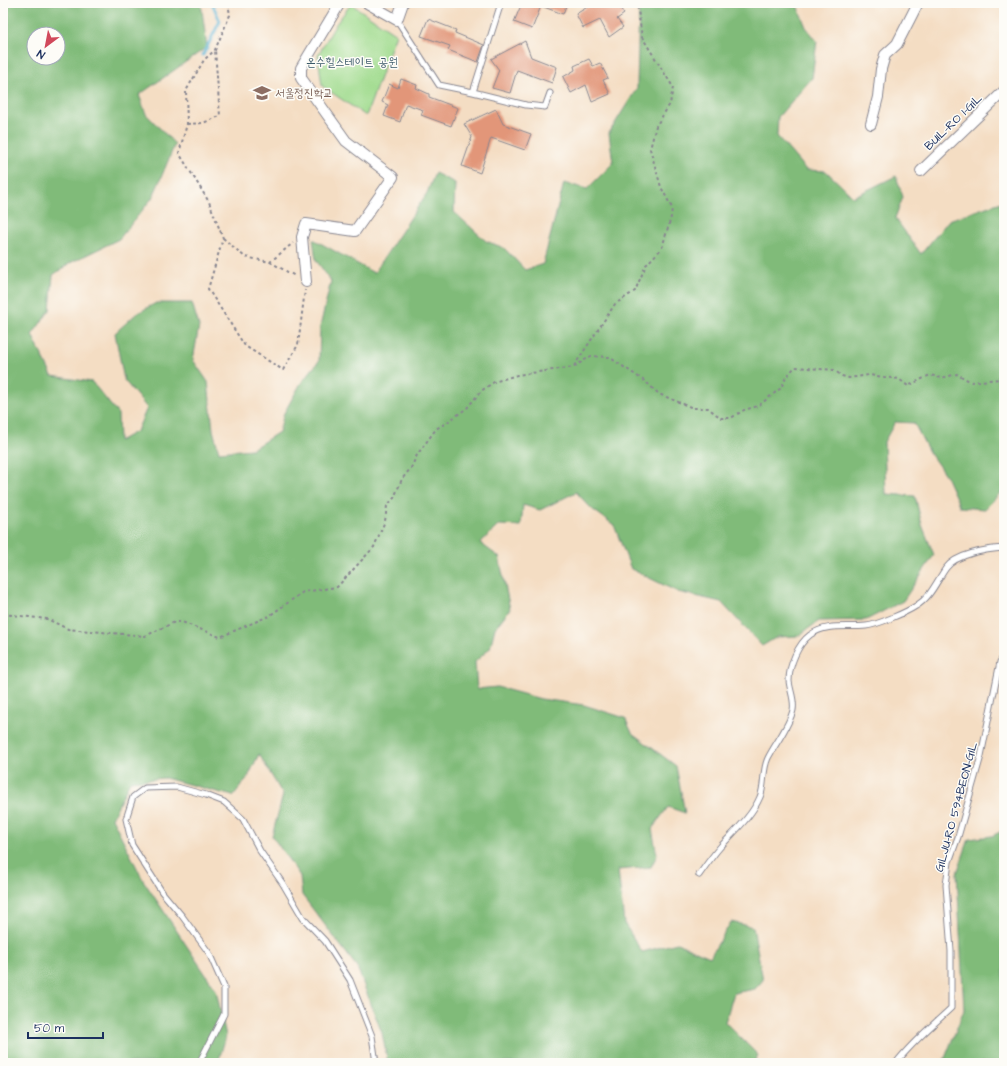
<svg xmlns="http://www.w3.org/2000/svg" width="1007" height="1066" viewBox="0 0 1007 1066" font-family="'Architects Daughter','Poor Story',sans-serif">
<rect width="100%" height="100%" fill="#fdfcf7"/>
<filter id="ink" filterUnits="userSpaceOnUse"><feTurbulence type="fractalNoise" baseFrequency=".025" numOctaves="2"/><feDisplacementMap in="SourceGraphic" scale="8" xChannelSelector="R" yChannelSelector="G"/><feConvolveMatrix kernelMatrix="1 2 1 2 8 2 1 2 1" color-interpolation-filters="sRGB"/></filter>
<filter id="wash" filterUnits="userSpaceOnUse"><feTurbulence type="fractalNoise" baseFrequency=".012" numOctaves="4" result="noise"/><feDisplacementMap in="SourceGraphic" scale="16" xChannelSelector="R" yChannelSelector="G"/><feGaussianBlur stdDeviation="0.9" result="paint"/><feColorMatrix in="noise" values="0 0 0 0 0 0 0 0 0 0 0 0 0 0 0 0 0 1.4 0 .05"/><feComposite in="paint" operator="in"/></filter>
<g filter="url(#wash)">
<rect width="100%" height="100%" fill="#f4ddc3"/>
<!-- green -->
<path fill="#a0db8e" stroke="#5e8576" d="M351 4 396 34 366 116 322 86 318 55 336 24Z"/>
<!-- forest -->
<path fill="#80bb79" stroke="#4e756c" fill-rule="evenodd" d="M3 3H201L207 47 139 95 146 114 175 144 153 197 119 239 70 263 53 275 50 310 32 335 52 376 92 382 118 414 119 441 137 431 147 408 124 380 115 333 136 314 156 303H192L199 326 193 360 208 382 213 430 219 452 252 449 279 432 284 413 301 383 319 361 320 327 331 281 316 260 313 239 374 273 427 193 435 173 455 183 454 212 486 241 504 248 525 270 543 264 564 183 587 189 613 163 609 133 637 88 639 3H796L806 27 817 41 812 78 778 117 777 136 806 170 826 171 853 197 896 176 903 197 895 218 921 254 949 220 1001 202 1004 198V489L985 509 960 507 946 476 929 452 914 423 895 422 884 442 886 494 915 496 922 525 934 555 903 601 866 620 819 621 798 636 777 637 762 646 721 602 678 592 631 569 614 525 592 509 576 492 540 510 523 505 521 526 499 525 480 543 499 557 510 609 495 628 490 648 475 662 477 689 497 687 541 699 584 705 625 718 632 733 676 766 685 813 668 807 652 829 657 855 651 867 618 870 624 923 642 952 677 943 710 957 731 922 753 927 763 980 755 989 734 993 725 1022 758 1055 754 1063H388L382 1033 357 967 302 895 300 876 272 836 283 795 259 754 248 777 233 796 165 778 130 781 112 818 143 880 216 990 226 1036 218 1063H3ZM34 34H58V58H34Z
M1004 830V1063H941L945 1058 964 1010 957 873 969 839 992 836Z"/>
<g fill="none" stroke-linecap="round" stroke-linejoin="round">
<!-- stream -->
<path stroke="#54b0d2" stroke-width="3" d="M203 55 220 21 212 3"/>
</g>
<g id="blocks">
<!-- building -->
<path fill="#e29679" d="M522 3H567L563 14 541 6 532 29 514 22Z
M588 3H617L624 14 617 19 623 27 609 37 600 20 583 28 576 14 589 6Z
M428 19 456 30 455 33 484 45 478 62 448 50 450 46 421 36Z
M525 41 531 57 557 67 552 83 517 70 510 93 492 88 499 70 491 59Z
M589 59 593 66 600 63 608 78 603 80 610 94 592 102 586 85 571 93 563 77 575 70 574 66Z
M401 79 417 85 416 88 429 94V97L458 108 451 126 421 115 423 110 406 104 400 122 384 116 388 105 382 102 389 84 398 88Z
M496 109 503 124 531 134 525 150 491 138 480 173 462 166 472 137 464 124Z"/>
</g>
</g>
<g filter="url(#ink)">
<use href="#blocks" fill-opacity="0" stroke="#888690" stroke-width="1"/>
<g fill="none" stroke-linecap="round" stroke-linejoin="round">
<!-- service casing -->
<g stroke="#888690" stroke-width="7">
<path id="service" d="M397 20 439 85 473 92 501 3
M473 92 526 105 545 107 550 93
M699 875C706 865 713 855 721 846 735 831 752 816 760 797 765 786 762 770 768 758 775 744 790 725 793 710 795 700 790 691 789 681 789 665 798 644 810 635 827 623 846 628 866 626 877 625 907 612 916 606 931 597 936 582 946 568 956 554 987 549 1004 548
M199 1063 224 1014V987L209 953 182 916 162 892 132 845 126 819 133 797 145 788 177 787 206 795 224 802 243 819 260 851 283 884 303 918 325 941 350 980 372 1036 376 1063
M896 1063C912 1042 932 1026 951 1008V951L946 885 949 862 958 837 981 756 1000 662 1004 656"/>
</g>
<!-- minor casing -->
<g stroke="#888690" stroke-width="12">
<path id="minor" d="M367 3 397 20 403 3
M871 124 878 97 881 69 885 55 897 44 918 3
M921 171 1004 91
M306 282 302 237 306 224 355 231 393 177 346 141 301 78V68L340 3"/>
</g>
<!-- path -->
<path stroke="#888690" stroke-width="2" stroke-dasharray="3 3" stroke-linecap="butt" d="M228 3 230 15 215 50 204 60 186 91 187 124 179 153 209 202 223 238 208 289 245 346 283 370 298 345 305 290
M187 124 203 123 220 116 215 50
M223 238 245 257 270 262 293 243
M270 262 295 276
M574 366 615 304 635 291 646 265 662 248 671 217 672 208 661 187 650 149 656 126 670 104 673 87 642 37 637 3
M3 614 47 619 68 629 145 636 175 622H182L220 637 269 616 303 592 337 587 374 547 385 521 387 506 394 498 402 479 411 468 417 455 436 429 446 423 467 408 481 391 494 382 517 375 574 367 591 356 609 357 646 382 659 394 693 408H708L721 418H731L744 410 758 406 781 388 786 377 795 367 834 370 842 376 849 378 869 375 899 379 908 386 930 375 941 378 957 374 971 382 999 379 1004 372"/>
<!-- service -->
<use href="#service" stroke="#fff" stroke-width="5"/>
<!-- minor -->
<use href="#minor" stroke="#fff" stroke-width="10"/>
</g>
</g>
<!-- icons -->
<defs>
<g id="school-bare" transform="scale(1.38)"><path d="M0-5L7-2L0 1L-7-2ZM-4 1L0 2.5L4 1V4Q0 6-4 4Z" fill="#8d6e63" stroke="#fdfcf7" stroke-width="2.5" paint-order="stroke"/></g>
</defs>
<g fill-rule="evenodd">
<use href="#school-bare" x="262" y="93"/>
</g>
<g text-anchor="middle" stroke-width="3" stroke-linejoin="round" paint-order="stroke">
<!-- park labels -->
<g font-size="12" fill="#3c5a6a" stroke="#fdfcf7">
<text x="352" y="66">온수힐스테이트 공원</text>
</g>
<!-- education labels -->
<g font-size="12" fill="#785e54" stroke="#fdfcf7" text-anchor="start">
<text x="275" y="97">서울정진학교</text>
</g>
<!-- street labels -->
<g font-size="12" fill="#1b2f5e" stroke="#fdfcf7">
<text transform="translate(953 122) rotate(-44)" y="4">BUIL-RO 1-GIL</text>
<text transform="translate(956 807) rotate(-75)" y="4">GILJU-RO 594BEON-GIL</text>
</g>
</g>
<!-- margin -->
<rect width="1007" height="1066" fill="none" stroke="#fdfcf7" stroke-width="16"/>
<!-- north arrow -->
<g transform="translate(46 46) rotate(212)"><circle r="19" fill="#fdfcf7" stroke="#a3aaba"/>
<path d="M0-3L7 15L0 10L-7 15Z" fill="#d1495b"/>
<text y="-6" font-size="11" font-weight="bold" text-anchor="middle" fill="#1b2f5e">N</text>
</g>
<!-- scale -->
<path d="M28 1032v6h75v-6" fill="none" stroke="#1b2f5e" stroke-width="2"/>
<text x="34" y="1032" font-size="12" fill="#1b2f5e" stroke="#fdfcf7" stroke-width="3" paint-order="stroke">50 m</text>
</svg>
